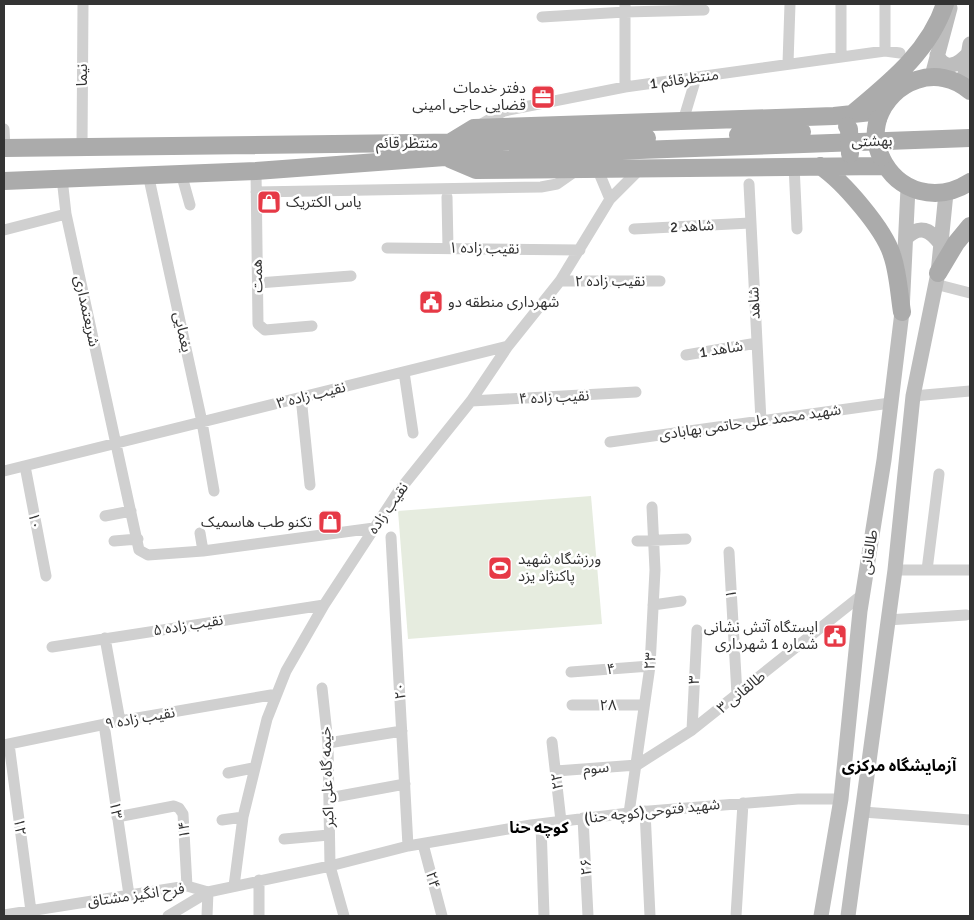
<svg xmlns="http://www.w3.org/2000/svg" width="974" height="920" viewBox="0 0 974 920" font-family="Signika,'Noto Sans Arabic',sans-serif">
<rect width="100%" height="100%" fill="#fff"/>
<!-- green -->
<path fill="#e6ecdf" d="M591 496 602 624 408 639 398 511Z"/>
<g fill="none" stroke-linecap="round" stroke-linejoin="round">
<!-- minor -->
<path stroke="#d0d0d0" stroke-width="11" d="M841 4V57
M542 17 625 12 704 10
M885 51V4
M788 63 790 4
M625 87V4
M683 121 696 78
M478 126 504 111 625 87 885 51 900 53
M4 129 5 148
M82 146 83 4
M794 165 797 229
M597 168 610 199
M256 171 258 324 265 330 312 326
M181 173 190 205
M148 174 202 422 214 491
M62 178 66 214 139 550 148 555 203 551 374 528
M749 184 761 421
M256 192 541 187 557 184 577 170
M447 197 448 248
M634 229 750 223
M4 230 66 214
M387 248 580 250
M560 281H660
M258 283 351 276
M935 284 970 293
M686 355 757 343
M404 372 413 433
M913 396 970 391
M301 397 310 485
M471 401 636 392
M610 442 890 403
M25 466 46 576
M4 471 508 346
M105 516 131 511
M200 533 203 551
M391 537 408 846
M114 541 138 539
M637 541 686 539
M729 552 737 695
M895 570H970
M927 570 939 474
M653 605 681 601
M887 620 966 615
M105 638 120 721
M52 647 324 605
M571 672 650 666
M322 688 328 743 330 866 344 916
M572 705H644
M104 724 129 895
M692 730 697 630
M552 742 561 821
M328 743 402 731
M9 744 31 911
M4 745 120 721 277 694
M556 771 637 765 692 730 863 594
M228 773 253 768
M329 798 405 784
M645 811 650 916
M863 812 970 820
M629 813 650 666 655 570 652 507
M117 817 174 806 179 808 183 814 187 886
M583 818 588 916
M222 820 243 817
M541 824 544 916
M284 839 329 835
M423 844 442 916
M234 886 243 817 267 719 286 671 324 605 398 492 471 401 508 346 560 281 610 199 641 168
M4 915 187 886 208 892
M168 916 208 892 330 866 408 846 531 825 637 812 798 799H841
M207 916 208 892
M259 916V880
M736 916 743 803"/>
<!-- secondary -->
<path stroke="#bdbdbd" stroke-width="15" d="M937 55C945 72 958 65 968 54
M932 76 950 8
M963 85 970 44
M906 238C920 224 930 230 940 243
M821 916 841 799 860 611 884 460 902 312 908 188
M848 916 895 570 913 396 938 273 946 193"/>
<!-- primary -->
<path stroke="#ababab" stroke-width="18" d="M852 114C889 83 929 52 945 4
M878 119C891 80 938 63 970 91
M738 135 802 132
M451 142 474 128 834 116 881 111
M4 148 493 142 647 138
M881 157C898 193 937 203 970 182
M450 159 476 170 885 166
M820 166C843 181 884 229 892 255 898 272 899 293 902 312
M4 181 256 171 445 157 970 138
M938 273 956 243 970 226"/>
<!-- primary-bridge -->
<path stroke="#ababab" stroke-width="18" d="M878 119C874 134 875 143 881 157
M847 126 849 129 850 154"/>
</g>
<!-- icons -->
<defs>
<g id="office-square" transform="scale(1.25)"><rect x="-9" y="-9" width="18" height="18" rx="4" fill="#e63946" stroke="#fff"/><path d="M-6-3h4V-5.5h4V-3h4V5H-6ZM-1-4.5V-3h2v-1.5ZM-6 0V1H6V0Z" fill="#fff"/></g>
<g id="shop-square" transform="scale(1.25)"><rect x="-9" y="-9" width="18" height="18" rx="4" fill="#e63946" stroke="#fff"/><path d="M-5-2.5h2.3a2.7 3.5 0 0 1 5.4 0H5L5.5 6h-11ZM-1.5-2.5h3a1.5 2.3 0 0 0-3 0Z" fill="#fff"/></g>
<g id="civic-square" transform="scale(1.25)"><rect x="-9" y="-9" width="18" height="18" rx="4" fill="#e63946" stroke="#fff"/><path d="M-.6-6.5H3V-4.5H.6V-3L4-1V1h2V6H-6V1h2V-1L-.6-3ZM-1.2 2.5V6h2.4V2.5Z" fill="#fff"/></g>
<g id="stadium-square" transform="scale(1.25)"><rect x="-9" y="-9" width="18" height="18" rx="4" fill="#e63946" stroke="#fff"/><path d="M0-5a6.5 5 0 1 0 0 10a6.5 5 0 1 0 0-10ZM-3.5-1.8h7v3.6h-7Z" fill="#fff"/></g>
</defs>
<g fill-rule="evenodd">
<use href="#office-square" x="543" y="97"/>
<use href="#shop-square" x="269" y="202"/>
<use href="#civic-square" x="431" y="302"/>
<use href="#shop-square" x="330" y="522"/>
<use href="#stadium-square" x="500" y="568"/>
<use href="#civic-square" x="835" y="636"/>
</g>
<g text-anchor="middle" stroke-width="5" stroke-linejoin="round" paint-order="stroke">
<!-- street labels -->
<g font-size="15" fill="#333" stroke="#fff">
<text transform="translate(82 75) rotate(-90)" y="5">نیما</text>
<text transform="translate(684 79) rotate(-8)" y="5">منتظرقائم 1</text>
<text transform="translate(872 141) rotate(-1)" y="5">بهشتی</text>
<text x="407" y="148">منتظر قائم</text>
<text transform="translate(692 226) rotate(-3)" y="5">شاهد 2</text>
<text transform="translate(484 248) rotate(1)" y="5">نقیب زاده ۱</text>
<text transform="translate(257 276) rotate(-91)" y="5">همت</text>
<text x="610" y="286">نقیب زاده ۲</text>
<text transform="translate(754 303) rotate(-93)" y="5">شاهد</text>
<text transform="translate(87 311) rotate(78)" y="5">شریعتمداری</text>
<text transform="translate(183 332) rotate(78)" y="5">یغمایی</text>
<text transform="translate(721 349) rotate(-9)" y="5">شاهد 1</text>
<text transform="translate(311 395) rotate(-14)" y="5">نقیب زاده ۳</text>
<text transform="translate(554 397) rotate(-3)" y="5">نقیب زاده ۴</text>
<text transform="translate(750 422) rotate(-8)" y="5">شهید محمد علی حاتمی بهابادی</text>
<text transform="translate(388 508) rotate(-55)" y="5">نقیب زاده</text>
<text transform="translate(35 521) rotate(80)" y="5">۱۰</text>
<text transform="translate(869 552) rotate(-81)" y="5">طالقانی</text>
<text transform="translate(731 594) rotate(-93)" y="5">۱</text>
<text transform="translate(188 625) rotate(-9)" y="5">نقیب زاده ۵</text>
<text transform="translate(650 661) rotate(-85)" y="5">۲۳</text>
<text transform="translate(611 669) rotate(-4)" y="5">۴</text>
<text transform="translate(694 680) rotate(-87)" y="5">۳</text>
<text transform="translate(400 691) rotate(-93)" y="5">۲۰</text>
<text transform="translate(741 692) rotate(-39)" y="5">طالقانی ۳</text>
<text x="608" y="710">۲۸</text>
<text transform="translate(140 718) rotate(-10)" y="5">نقیب زاده ۹</text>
<text transform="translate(596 768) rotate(-5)" y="5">سوم</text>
<text transform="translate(327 777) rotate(-92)" y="5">خیمه گاه علی اکبر</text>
<text transform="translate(557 781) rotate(-97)" y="5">۲۲</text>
<text transform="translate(116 810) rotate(82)" y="5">۱۳</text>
<text transform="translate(652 811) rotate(-6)" y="5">(کوچه حنا)شهید فتوحی</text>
<text transform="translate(20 827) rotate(83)" y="5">۱۲</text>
<text transform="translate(184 830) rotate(-93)" y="5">۱۴</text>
<text transform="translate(586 867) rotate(-93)" y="5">۲۶</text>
<text transform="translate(433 880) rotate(75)" y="5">۲۴</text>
<text transform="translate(136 895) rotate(-8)" y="5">فرح انگیز مشتاق</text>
</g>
<!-- poi labels -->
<g font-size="15" fill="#333" stroke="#fff" text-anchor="end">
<text x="526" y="93">دفتر خدمات<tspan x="526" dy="17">قضایی حاجی امینی</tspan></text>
<text x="286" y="207" text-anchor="start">یاس الکتریک</text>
<text x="448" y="307" text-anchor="start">شهرداری منطقه دو</text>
<text x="312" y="527">تکنو طب هاسمیک</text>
<text x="518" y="564" text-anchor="start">ورزشگاه شهید<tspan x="518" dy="17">پاکنژاد یزد</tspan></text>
<text x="818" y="632">ایستگاه آتش نشانی<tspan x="818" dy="17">شماره 1 شهرداری</tspan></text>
</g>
<!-- neighbourhood labels -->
<g font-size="16" font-weight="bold" fill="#000" stroke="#fff">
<text x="899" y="771">آزمایشگاه مرکزی</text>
<text x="539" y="833">کوچه حنا</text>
</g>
</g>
<!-- border -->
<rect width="974" height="920" fill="none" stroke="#333333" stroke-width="10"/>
</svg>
